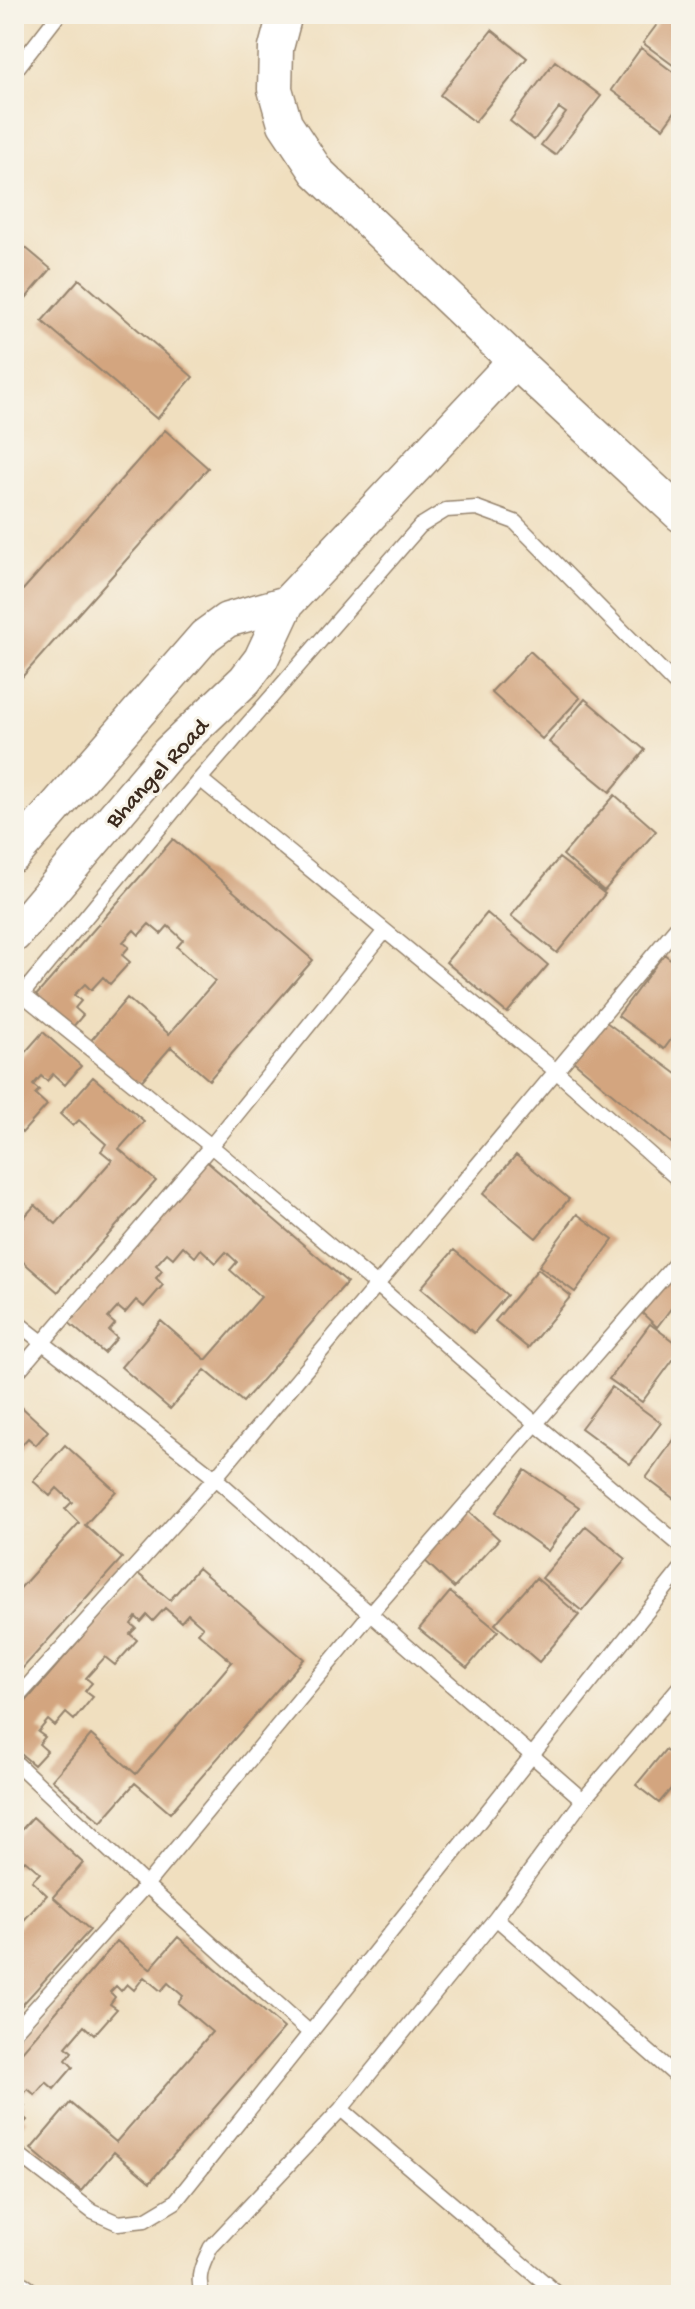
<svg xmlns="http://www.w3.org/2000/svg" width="695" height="2309" viewBox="0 0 695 2309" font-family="'Gochi Hand',sans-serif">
<rect width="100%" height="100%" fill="#f7f3e8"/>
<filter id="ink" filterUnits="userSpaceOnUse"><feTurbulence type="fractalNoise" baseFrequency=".0125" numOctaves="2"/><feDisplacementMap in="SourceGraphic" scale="16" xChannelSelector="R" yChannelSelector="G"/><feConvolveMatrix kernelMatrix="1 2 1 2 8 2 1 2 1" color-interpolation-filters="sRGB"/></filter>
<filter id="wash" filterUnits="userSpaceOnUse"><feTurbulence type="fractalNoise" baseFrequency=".006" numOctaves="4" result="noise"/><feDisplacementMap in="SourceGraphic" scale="32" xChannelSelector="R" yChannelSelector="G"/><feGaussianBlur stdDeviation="1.8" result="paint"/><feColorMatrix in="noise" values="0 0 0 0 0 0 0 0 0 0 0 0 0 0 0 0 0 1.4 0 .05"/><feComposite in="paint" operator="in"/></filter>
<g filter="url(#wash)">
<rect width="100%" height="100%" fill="#f0dfbf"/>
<g id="blocks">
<!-- building -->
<path fill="#d3a57f" d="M665 14H681V71L643 43Z
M492 30 527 58 475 122 440 95Z
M641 48 681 78V103L663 128 611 90Z
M555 61 601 96 555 155 541 145 566 113 559 108 534 140 510 121Z
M14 238 51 269 14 312Z
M79 279 193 377 157 419 42 321Z
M165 430 208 468 14 686V600Z
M530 651 580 698 542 739 491 692Z
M585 699 645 750 610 792 549 742Z
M615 795 656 831 604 891 563 855Z
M173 839 313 960 209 1080 171 1047 137 1086 88 1044 127 998 169 1034 215 981 177 947 183 940 168 926 161 934 149 924 139 935 134 930 123 942 129 947 122 955 130 962 110 984 103 977 91 990 85 984 74 995 81 1001 75 1008 83 1015 71 1029 34 998Z
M559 858 605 894 557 953 511 916Z
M487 913 548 965 507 1013 446 962Z
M664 954 681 967V1026L664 1049 618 1016Z
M606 1022 681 1077V1151L572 1060Z
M43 1032 81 1066 65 1085 53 1074 47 1081 41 1076 33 1085 39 1090 35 1094 47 1105 22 1133 14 1125V1065Z
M93 1077 144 1121 119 1149 156 1181 58 1292 14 1254V1216L20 1222 35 1205 56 1224 112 1160 101 1151 106 1144 79 1120 73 1126 60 1114Z
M516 1155 569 1199 536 1238 483 1194Z
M206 1161 347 1282 243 1402 205 1370 170 1409 121 1367 161 1321 206 1360 261 1297 230 1270 237 1262 226 1252 216 1263 201 1249 195 1257 183 1246 173 1258 167 1253 156 1265 162 1271 156 1278 163 1285 144 1307 136 1300 125 1313 118 1307 108 1318 115 1324 109 1331 117 1338 104 1353 67 1321Z
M577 1214 613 1240 575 1292 539 1266Z
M454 1250 507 1295 474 1333 421 1288Z
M538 1269 571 1296 528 1348 495 1321Z
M677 1269 681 1272V1295L657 1327 641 1312Z
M650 1324 681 1347V1349L642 1402 609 1379Z
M612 1387 661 1423 630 1464 581 1428Z
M14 1400 48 1431 36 1445 28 1438 19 1448 14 1443Z
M681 1430V1504L646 1478Z
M65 1445 116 1491 85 1525 122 1558 14 1678V1595L79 1523 65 1509 72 1502 57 1488 50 1496 33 1481Z
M525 1470 579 1507 548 1551 495 1513Z
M466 1509 499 1539 454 1588 421 1557Z
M586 1526 626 1559 582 1611 542 1578Z
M198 1568 304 1659 170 1813 135 1783 101 1822 52 1780 91 1735 136 1774 232 1662 198 1633 203 1627 188 1614 181 1622 165 1608 153 1621 147 1615 141 1622 136 1617 131 1624 136 1628 130 1634 137 1640 115 1665 105 1657 86 1678 92 1683 85 1691 93 1697 74 1720 66 1713 55 1726 48 1720 38 1732 45 1737 39 1744 47 1751 34 1765 14 1748V1715L137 1573 170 1600Z
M536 1578 579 1615 539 1662 495 1624Z
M450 1592 498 1631 467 1668 419 1629Z
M665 1750 681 1763V1777L659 1803 636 1785Z
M33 1817 83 1863 53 1897 90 1930 14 2014V1931L47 1895 32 1881 40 1873 25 1860 17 1868 14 1865V1838Z
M178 1937 284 2028 150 2182 114 2152 81 2191 31 2149 70 2103 116 2142 212 2032 178 2003 183 1996 168 1983 161 1991 144 1977 134 1990 127 1984 121 1991 116 1986 110 1992 115 1997 110 2004 117 2009 94 2035 84 2026 66 2047 72 2052 66 2060 73 2067 54 2089 46 2082 35 2095 28 2089 18 2100 25 2106 19 2113 27 2120 14 2135V2061L117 1941 150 1969Z"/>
</g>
</g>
<g filter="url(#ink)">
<use href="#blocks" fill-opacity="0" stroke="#96846e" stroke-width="2"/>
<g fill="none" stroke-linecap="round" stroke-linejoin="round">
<!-- service casing -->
<g stroke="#96846e" stroke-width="17">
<path id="service" d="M14 72 59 14
M200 779 556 1071 681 1182
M22 994 211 1146 377 1285 535 1423 681 1546
M14 1004 200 779 420 526 446 510 477 508 515 522 681 690
M14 1320 215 1478 583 1800
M14 1376 211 1146 385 931
M14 1701 215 1478 681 922
M14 1761 146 1885 309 2032
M496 1918 681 2080
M14 2032 146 1885 370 1614 681 1257
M341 2109 559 2295
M14 2151 93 2212 118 2223 145 2220 175 2202C342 1990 514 1781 681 1569
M203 2295C195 2278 203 2263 211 2247L341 2109 496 1918 583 1800 681 1685"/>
</g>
<!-- minor casing -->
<g stroke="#96846e" stroke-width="31">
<path id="minor" d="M14 2286 26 2295"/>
</g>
<!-- tertiary casing -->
<g stroke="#96846e" stroke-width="37">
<path id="tertiary" d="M285 14 276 48 275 89 285 124 317 172 515 361 681 515
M14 855 205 636 227 620 287 603
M14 935 169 752 245 680 261 659 287 603 515 361"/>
</g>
<!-- service -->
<use href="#service" stroke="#fff" stroke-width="14"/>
<!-- minor -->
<use href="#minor" stroke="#fff" stroke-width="28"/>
<!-- tertiary -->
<use href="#tertiary" stroke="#fff" stroke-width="34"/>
</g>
</g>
<g text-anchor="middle" stroke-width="6" stroke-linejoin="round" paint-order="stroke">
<!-- street labels -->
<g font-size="24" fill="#3b2a1e" stroke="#f7f3e8">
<text transform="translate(156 772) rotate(-47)" y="8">Bhangel Road</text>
</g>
</g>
<!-- margin -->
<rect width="695" height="2309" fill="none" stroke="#f7f3e8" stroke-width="48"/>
</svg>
